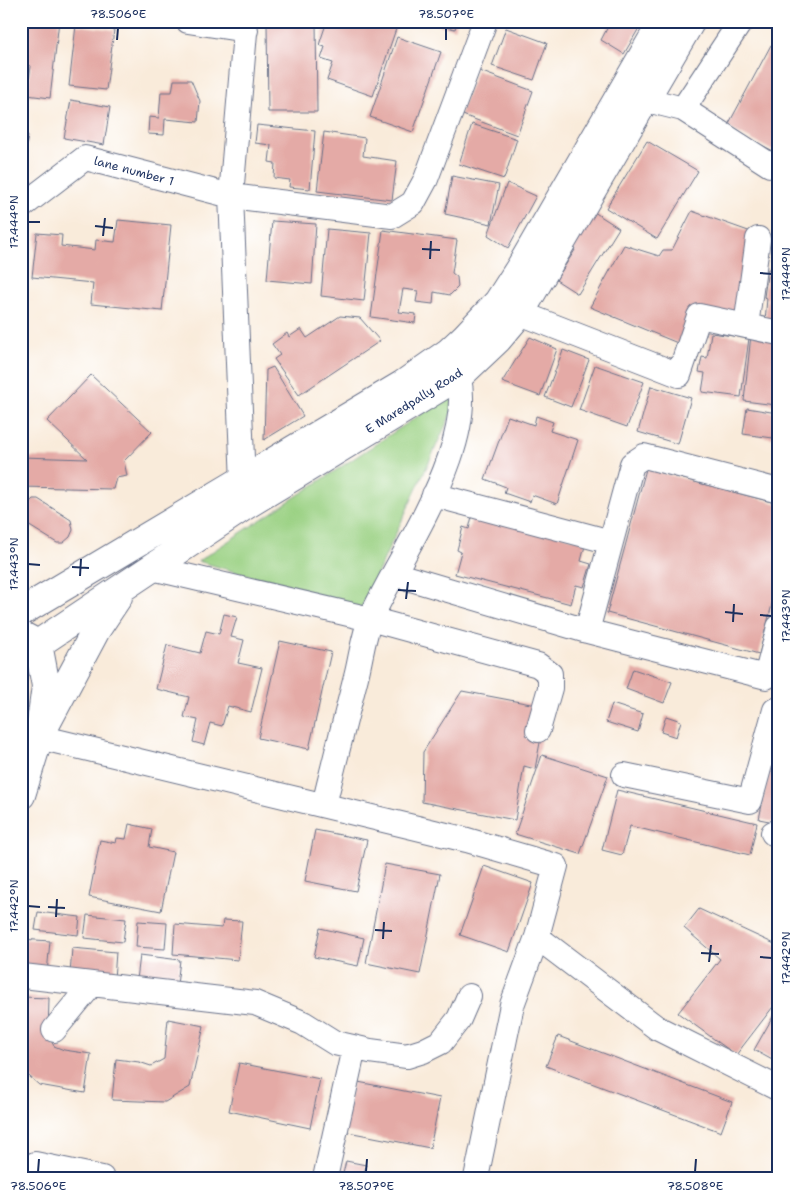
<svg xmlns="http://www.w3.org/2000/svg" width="800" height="1199" viewBox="0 0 800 1199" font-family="'Shantell Sans',sans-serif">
<rect width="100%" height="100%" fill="#fff"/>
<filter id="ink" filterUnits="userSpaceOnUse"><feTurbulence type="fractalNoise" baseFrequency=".02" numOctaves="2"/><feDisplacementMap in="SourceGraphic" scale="10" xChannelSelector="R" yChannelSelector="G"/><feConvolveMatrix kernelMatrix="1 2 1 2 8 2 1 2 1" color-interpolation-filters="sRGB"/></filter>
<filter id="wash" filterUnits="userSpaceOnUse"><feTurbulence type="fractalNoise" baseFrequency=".0096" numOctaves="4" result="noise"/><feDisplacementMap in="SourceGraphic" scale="20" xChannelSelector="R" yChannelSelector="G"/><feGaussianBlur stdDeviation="1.12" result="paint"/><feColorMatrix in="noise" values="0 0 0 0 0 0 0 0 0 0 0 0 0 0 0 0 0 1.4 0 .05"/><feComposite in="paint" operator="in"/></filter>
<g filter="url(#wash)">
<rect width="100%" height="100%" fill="#f9ebda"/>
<!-- green -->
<path fill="#99d081" stroke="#5a8070" d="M464 386 361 609 198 561Z"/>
<g id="blocks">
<!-- building -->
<path fill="#e4aaa6" d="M21 21H59L50 98 27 95 31 66 23 65 21 74Z
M267 21H316L317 112H268Z
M327 21H383L397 26 373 96 327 80 333 63 321 59 325 47 319 45Z
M422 21H457L455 29Z
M611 21H643L624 54 601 40Z
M774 21H779V33L770 28Z
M76 25 114 30 106 90 69 86Z
M506 28 547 43 534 80 492 66Z
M397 37 441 52 413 132 370 117Z
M771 45 779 49V154L727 127Z
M477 70 533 91 517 135 460 114Z
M174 80H191L200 101 198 122 165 119 164 135 148 134 149 117 159 118 161 92H172Z
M71 100 110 107 104 145 64 138Z
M472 124 517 139 504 179 459 164Z
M257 125 315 131 310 189 289 187 290 180 274 178 275 163 269 162 271 145 255 143Z
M324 132 365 138 363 156 397 161 392 200 317 191Z
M21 134 28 135 22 175H21Z
M647 141 698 171 657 239 606 208Z
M452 176 499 185 491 224 445 214Z
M507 183 536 196 508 248 488 235Z
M692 211 754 233 736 323 695 308 680 344 590 307 624 245 659 256 663 250H672Z
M594 212 619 228 578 294 556 280 575 250 572 248Z
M118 220 171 225 162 311 91 304 93 283 32 277 37 233 62 235 61 246 95 250 96 240 115 242Z
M272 221 316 224 312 284 267 280Z
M327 229 371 233 364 301 321 296Z
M383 230 457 240 452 273 457 277 458 287 450 295 434 292 433 304 416 302 418 291 403 289 399 312 416 314 415 323 371 317Z
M772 261H779V323L765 322 767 298 764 297 768 269H771Z
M340 316 360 318 380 341 299 395 274 359 280 355 272 344 287 333 289 337 301 329 307 338Z
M711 333 749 338 741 397 702 392 705 373 699 372 702 357 707 358Z
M751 335 779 338 776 405 744 401Z
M530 337 557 349 540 396 502 382Z
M563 350 589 360 571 407 545 397Z
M595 365 644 382 627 427 579 410Z
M273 367 303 416 264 440 266 370Z
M91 375 152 432 124 461 127 476 116 478 113 489 21 487V457L87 459 47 421Z
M651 386 691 398 678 444 638 432Z
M747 408 777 413 773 438 743 434Z
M508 416 534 425 536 416 553 422 550 431 578 440 557 504 532 495 530 502 504 493 506 487 485 479Z
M646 469 779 504V578L759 654 607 613Z
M33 499H38L71 520 73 530 70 537 63 543H57L23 522 21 511Z
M473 512 586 542 581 561 591 564 584 587 576 585 571 604 455 574 461 552 457 550 463 527 469 529Z
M224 614 237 617 231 637 244 640 238 663 262 668 251 712 228 706 222 726 210 723 204 745 193 742 198 720 184 717 189 697 156 689 167 645 200 653 206 631 219 634Z
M280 641 331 652 309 749 258 738Z
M633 669 672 682 664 703 626 689Z
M462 691 536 705 542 732 535 769 524 766 515 820 422 802 423 752Z
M612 704 643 714 638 732 606 722Z
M666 716 681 721 676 737 661 732Z
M778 729H779V823L759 819Z
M542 755 608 776 580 854 515 834Z
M617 790 757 823 750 855 630 826 622 855 602 850Z
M129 824 152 829 149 847 173 852 161 911 89 897 100 840 116 843 117 838 126 839Z
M315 830 367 840 356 891 305 881Z
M385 864 440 874 420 974 366 963Z
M484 866 533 883 509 952 460 935Z
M699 909 779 946V999L736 1055 678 1013 720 959 684 928Z
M38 912 80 917 78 935 35 930Z
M87 915 126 919 123 942 84 938Z
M223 920 242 921 238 960 173 954 175 924 222 928Z
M138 921 167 923 165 949 136 947Z
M320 928 364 938 358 966 314 957Z
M21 939 50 941 47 973 21 971Z
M72 948 116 952 114 979 70 975Z
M140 955 180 960 177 985 137 980Z
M21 997 49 998 48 1035 54 1046 64 1050 91 1054 85 1093 39 1085 21 1069Z
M779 1006V1056L776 1062 754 1050Z
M168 1019 204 1026 190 1087 165 1102 112 1100 116 1059 139 1062 151 1066 164 1059Z
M558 1036 732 1102 721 1132 546 1066Z
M239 1063 320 1079 310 1128 229 1111Z
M353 1081 440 1098 430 1148 343 1131Z
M779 1103V1124L772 1121Z
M346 1161 366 1165 363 1178H342Z"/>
</g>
</g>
<g filter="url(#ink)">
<use href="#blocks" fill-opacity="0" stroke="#697189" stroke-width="1"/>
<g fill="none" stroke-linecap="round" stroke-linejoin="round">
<!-- minor casing -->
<g stroke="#697189" stroke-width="26">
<path id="minor" d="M188 21 246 30
M647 100 683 109 770 165 779 164
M683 109 741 21
M21 207 85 158 231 196 392 216 413 203 426 179 485 21
M520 313 679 375 699 316 779 333
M746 326 758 239
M243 482 231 196 246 21
M434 495 611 542
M152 568 370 619 538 665 550 674V688L538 730
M394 574 587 631 766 677 779 627
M587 631 632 464 644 456 779 491
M39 737 467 840 556 866 537 937 512 1005 476 1178
M624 775 750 801 775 710 779 711
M324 805C334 763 345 720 356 677 361 658 363 636 371 618 401 551 488 433 453 360
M773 833 779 834
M537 937 657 1028 779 1089
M23 976 255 1003 303 1023 335 1043 370 1051 407 1056 423 1051 441 1042 459 1019 469 996
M54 1030 92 984
M35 1164 102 1178
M325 1178 354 1048"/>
</g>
<!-- major casing -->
<g stroke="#697189" stroke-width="30">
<path id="major" d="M21 612 402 385 449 352 464 338 498 302 521 266 663 21
M21 635 38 644 46 686 39 737 21 795
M38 644 243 507 460 375 498 339 520 313 691 21
M39 737 96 630 118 597"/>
</g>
<!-- minor -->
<use href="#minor" stroke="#fff" stroke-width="24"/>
<!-- major -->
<use href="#major" stroke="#fff" stroke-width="28"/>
</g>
</g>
<!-- ticks -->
<path fill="none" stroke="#1b2f5e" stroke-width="2" d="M117 40 118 28M446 40V28M28 222H40M95 226 113 228M103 236 105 218M422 249 440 250M430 259 431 241M760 273 772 274M28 564 40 565M72 567 89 568M80 576 81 559M398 590 416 591M406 599 408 582M725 612 743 614M760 615 772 616M733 622 734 604M28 906 40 907M48 907 65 908M56 917 57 899M375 930 392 931M383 939 384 922M701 953 719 954M760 957 772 958M709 962 711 945M38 1172 39 1159M366 1172 367 1159M695 1172 696 1159"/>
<g text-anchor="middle" stroke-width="5" stroke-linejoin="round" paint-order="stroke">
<!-- street labels -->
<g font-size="12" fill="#1b2f5e" stroke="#fff">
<text transform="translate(134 171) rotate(15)" y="4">lane number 1</text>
<text transform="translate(414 401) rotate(-32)" y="4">E Maredpally Road</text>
</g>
</g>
<!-- margin -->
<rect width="800" height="1199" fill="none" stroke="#fff" stroke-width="55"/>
<rect x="28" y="28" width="744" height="1144" fill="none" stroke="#1b2f5e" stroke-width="2"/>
<g font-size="12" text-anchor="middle" fill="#1b2f5e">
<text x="118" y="18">78.506°E</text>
<text x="446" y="18">78.507°E</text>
<text transform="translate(14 222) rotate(-90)" y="4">17.444°N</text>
<text transform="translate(786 274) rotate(-90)" y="4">17.444°N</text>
<text transform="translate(14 564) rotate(-90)" y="4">17.443°N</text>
<text transform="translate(786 616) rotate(-90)" y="4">17.443°N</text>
<text transform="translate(14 906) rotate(-90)" y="4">17.442°N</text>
<text transform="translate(786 958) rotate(-90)" y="4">17.442°N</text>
<text x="38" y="1190">78.506°E</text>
<text x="366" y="1190">78.507°E</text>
<text x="695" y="1190">78.508°E</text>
</g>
</svg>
